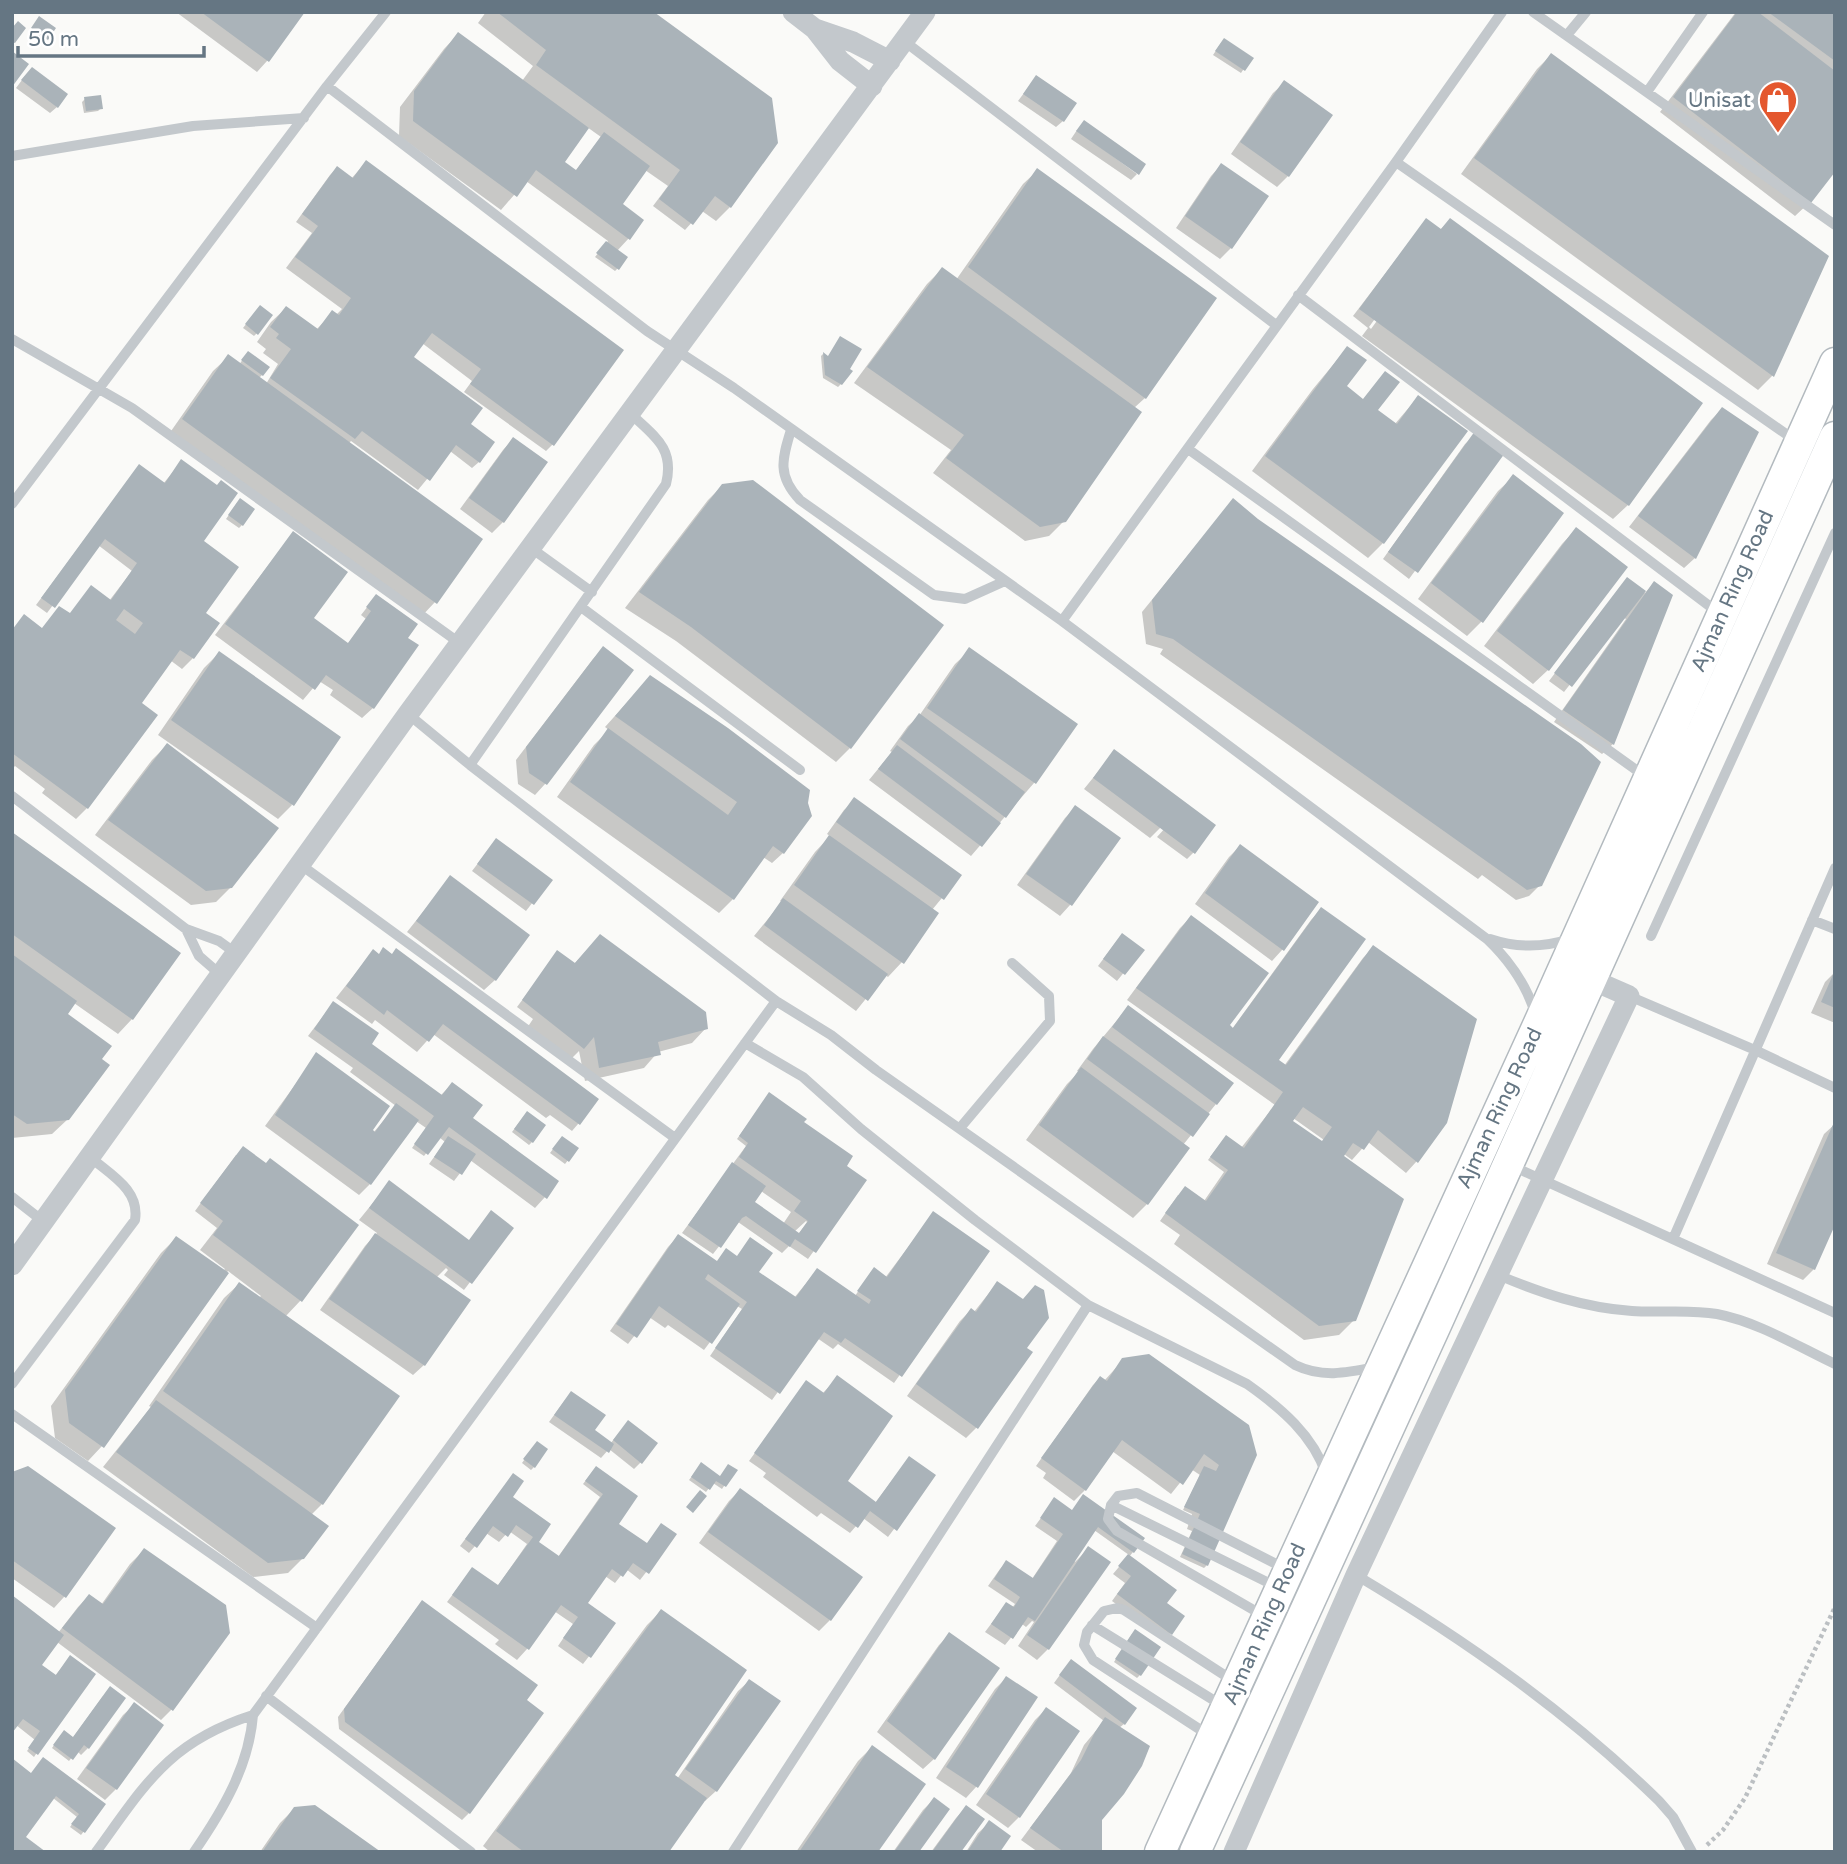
<svg xmlns="http://www.w3.org/2000/svg" width="1847" height="1864" viewBox="0 0 1847 1864" font-family="'Varela Round',sans-serif">
<rect width="100%" height="100%" fill="#fafaf8"/>
<!-- shadow -->
<path fill="#0003" fill-rule="evenodd" d="M176 12H303L267 61 257 72Z
M486 12H651L730 207 716 221 702 211 685 230 653 206 668 186 645 170 620 205 629 238 617 251 618 268 615 271 595 257 608 241 526 181 501 210 399 136 400 107 444 49 458 34 522 81 533 66 478 23ZM587 127 601 137 575 172 562 162Z
M1736 12H1835V169L1810 202 1795 216 1660 112Z
M37 21 47 39 44 42 30 32Z
M1221 43 1251 58 1241 73 1213 55Z
M1551 55 1827 257 1772 376 1758 390 1461 174 1537 69Z
M25 76 57 107 50 113 16 88Z
M1036 77 1063 121 1056 127 1018 101Z
M1284 83 1288 176 1277 187 1231 154 1273 93Z
M85 99 101 108 98 111 84 113 82 102Z
M1077 130 1137 174 1131 180 1071 139Z
M366 162 553 444 546 451 464 392 472 381 422 343 407 364 465 430 479 462 472 468 450 451 418 490 351 441 348 444 435 602 421 617 169 434 213 371 228 357 239 365 245 356 262 375 258 379 266 384 278 364 263 353 266 349 257 342 271 322 286 308 316 330 332 313 336 315 342 309 286 268 312 233 296 222 330 175 337 168 351 179Z
M1221 165 1231 248 1220 259 1176 228 1211 176Z
M1038 170 1145 398 1134 408 1064 521 1049 536 1025 541 933 473 951 450 854 383 927 284 942 269 956 280 1023 184Z
M1426 220 1440 230 1450 220 1701 403 1628 505 1613 519 1362 336 1368 328 1353 316ZM1437 233 1439 235 1371 329 1369 327Z
M257 310V333L254 336 243 328Z
M1347 348 1344 387 1394 425 1418 397 1465 432 1383 543 1368 558 1252 471 1313 389Z
M823 354 827 357 841 384 838 387 823 378 821 356Z
M1722 409 1695 558 1684 568 1629 527 1711 420Z
M1476 434 1502 453 1409 579 1383 559 1465 444Z
M513 439 503 522 492 533 460 509 503 450Z
M181 462 202 542 203 613 217 623 193 658 182 669 170 660 139 703 156 715 87 808 76 819 42 793 45 789 15 766 12 769V630H42L69 615 109 601 132 571 98 545 47 613 36 605 139 466 163 484Z
M1513 477 1482 621 1467 636 1418 599 1498 491Z
M723 485 850 748 836 762 676 641 625 608 708 500Z
M1233 500 1540 885 1529 896 1516 900 1482 875 1478 879 1160 654 1163 649 1146 644 1142 612Z
M237 503 242 525 239 528 226 519Z
M1576 529 1548 670 1533 684 1484 646 1562 544Z
M293 533 311 619 347 645 366 619 361 615 376 596 406 638 373 708 362 718 330 695 333 690 319 681 303 700 215 635Z
M1654 583 1613 744 1602 754 1554 722 1626 619 1623 617 1564 692 1549 681 1621 586 1645 593Z
M603 649 632 670 545 784 535 795 518 784 516 760 593 659Z
M970 650 1076 725 1034 783 971 856 869 780 892 752 890 751 908 726 919 716 955 664Z
M219 653 292 805 278 819 158 735 204 668Z
M640 688 783 853 772 863 763 857 733 899 719 913 557 797 594 745 609 730 605 727Z
M168 744 231 887 216 902 191 905 95 835 152 760Z
M1114 752 1194 852 1187 859 1157 837 1166 827H1161L1150 838 1084 789Z
M855 800 960 876 932 910 902 962 888 977 885 975 856 1011 754 936 782 902 780 901 815 852 830 836 827 834 844 810Z
M1076 807 1118 838 1070 905 1060 916 1017 885 1065 818Z
M12 834 179 954 132 1019 118 1034 74 1003 67 1013 68 1119 52 1134 12 1138Z
M496 840 550 880 526 911 472 871Z
M1240 846 1317 902 1282 950 1272 961 1195 904 1229 857Z
M450 878 495 980 484 990 407 932Z
M1321 909 1276 1060 1284 1066 1363 958 1374 947 1445 1122 1416 1162 1406 1173 1368 1142 1352 1160 1344 1154 1354 1320 1339 1335 1304 1340 1174 1244 1180 1235 1160 1221 1178 1195 1204 1201 1224 1172 1208 1160 1223 1140 1241 1148 1275 1105 1127 1000 1180 928 1191 917 1228 1026 1232 1029 1311 920ZM1293 1118 1324 1140 1322 1143 1291 1121Z
M600 936 706 1028 692 1043 658 1052 644 1068 585 1081 579 1051 568 1062 527 1028 533 1019 517 1007 558 952 574 964Z
M1116 942 1142 950 1117 981 1098 966Z
M373 951 597 1099 578 1124 572 1131 550 1115 546 1118 433 1034 417 1052 375 1020 372 1024 336 998Z
M1835 972V1023L1811 1013 1825 982Z
M333 1003 365 1050 440 1096 452 1084 471 1119 545 1197 535 1208 470 1160 454 1181 429 1164 445 1142 439 1137 424 1156 412 1148 426 1128 416 1121 370 1184 359 1195 265 1126 317 1055 373 1133 396 1106 350 1072 353 1068 308 1036Z
M1128 1007 1216 1104 1183 1145 1147 1204 1133 1218 1026 1140 1067 1084 1079 1072 1077 1071 1093 1049Z
M767 1097 844 1166 865 1180 808 1259 789 1246 782 1253 738 1222 713 1254 682 1233 746 1146 737 1139ZM761 1191 791 1212 783 1224 753 1202ZM806 1221 807 1222 798 1235 794 1232Z
M524 1116 532 1142 529 1145 512 1132Z
M1835 1124 1814 1269 1803 1280 1767 1264 1824 1134Z
M559 1141 577 1149 565 1164 550 1153Z
M236 1155 265 1165 301 1300 285 1317 322 1504 311 1515 303 1558 288 1573 253 1577 103 1467 151 1407 149 1406 224 1298 239 1284 259 1298 261 1296 228 1271 102 1446 88 1461 55 1438 51 1406 161 1253 176 1238 223 1271 225 1269 200 1250 217 1228 195 1211Z
M389 1183 468 1242 511 1228 464 1290 444 1275 448 1270 446 1268 436 1278 424 1365 413 1375 320 1310 365 1246 377 1233 359 1220Z
M933 1214 987 1252 894 1383 838 1344 833 1349 817 1338 772 1400 710 1356 742 1309 737 1306 704 1350 668 1325 665 1328 649 1317 628 1344 610 1331 668 1247 678 1236 716 1263 757 1272 794 1298 817 1270 855 1296 871 1272 885 1278Z
M997 1283 1025 1349 976 1428 966 1438 907 1396 960 1321 971 1310 974 1312Z
M1123 1360 1248 1426 1207 1565 1204 1568 1180 1557 1192 1531 1187 1529 1192 1514 1183 1510 1200 1475 1191 1469 1171 1494 1112 1451 1085 1490 1074 1501 1043 1478 1046 1473 1036 1466 1093 1385 1100 1378 1104 1381Z
M837 1378 845 1481 875 1503 909 1458 934 1476 888 1537 863 1518 850 1533 821 1513 817 1517 763 1477 766 1473 749 1461 806 1382 822 1394Z
M565 1400 592 1431 610 1444 622 1429 641 1462 634 1469 609 1449 601 1458 549 1422Z
M534 1446V1467L531 1470 522 1463Z
M698 1468 719 1478 735 1470 722 1489 713 1483 706 1492 689 1480Z
M593 1471 612 1480V1531L646 1545 675 1535 640 1580 626 1569 615 1583 605 1576 586 1604 614 1624 583 1664 558 1646 573 1624 554 1611 527 1649 517 1660 495 1644 499 1640 447 1602 472 1569 497 1587 527 1544 509 1531 499 1542 486 1533 469 1553 460 1546 499 1494 510 1497 537 1542 558 1557 600 1497 583 1484Z
M12 1474 114 1529 64 1597 54 1608 12 1578Z
M740 1490 830 1620 819 1631 699 1543 729 1501Z
M1055 1499 1072 1512 1080 1499 1133 1552 1129 1557 1165 1603 1170 1634 1164 1640 1112 1601 1125 1583 1113 1574 1129 1555 1094 1530 1073 1560 1075 1562 1089 1548 1048 1649 1037 1660 1018 1646 1034 1622 1032 1621 1026 1627 1022 1624 1005 1645 985 1632 1006 1604 1012 1608 1015 1604 988 1586 1000 1569 1007 1562 1032 1579 1057 1541 1035 1526Z
M144 1550 172 1709 161 1720 57 1642 58 1633 78 1607 89 1596 101 1605 130 1564Z
M416 1609 524 1701 469 1813 462 1820 339 1729 338 1717Z
M661 1611 673 1776 677 1779 738 1691 749 1681 716 1791 705 1801 703 1800 667 1852H490L483 1846 647 1625Z
M1132 1634 1140 1675 1137 1678 1114 1662Z
M949 1635 934 1759 923 1769 877 1732 939 1645Z
M70 1657 36 1754 34 1757 27 1751 35 1740 16 1725Z
M1065 1668 1124 1724 1119 1728 1100 1819 1099 1852H1038L1021 1840 1071 1773 1084 1745 1104 1721 1054 1683Z
M1006 1678 1035 1698 976 1787 966 1798 936 1778 995 1689Z
M103 1696 88 1748 81 1755 77 1751 69 1761 52 1748 61 1735 72 1739Z
M134 1705 162 1725 116 1789 105 1800 77 1779 123 1715Z
M1046 1709 1078 1732 1019 1817 1008 1828 976 1805 1035 1720Z
M872 1747 875 1852H796L858 1761Z
M31 1774 104 1805 81 1835 70 1827 77 1817 53 1798 12 1852Z
M934 1799 917 1852H893L923 1810Z
M966 1807 959 1852H931L956 1818Z
M295 1808 377 1851 260 1852 280 1823Z
M989 1823 998 1852H966L978 1833Z"/>
<!-- building -->
<path fill="#aab3b9" fill-rule="evenodd" d="M201 12H305L269 62Z
M497 12H654L772 98 778 143 731 208 715 196 693 225 659 199 680 170 536 65 546 50Z
M1737 12H1758L1835 71V172L1811 203 1673 97Z
M1768 12H1835V61Z
M39 16 56 28 48 40 31 28Z
M18 21 26 28 15 43 12 42V28Z
M458 32 589 128 565 162 576 170 604 132 650 166 623 204 644 220 630 240 536 170 517 197 413 121 414 91Z
M1224 38 1254 58 1245 71 1215 51Z
M12 51 29 64 12 87Z
M1551 53 1829 256 1774 377 1474 158Z
M32 67 68 94 58 108 21 80Z
M1036 75 1077 103 1064 122 1023 94Z
M1284 80 1333 115 1289 177 1240 142Z
M101 95 103 109 86 111 84 97Z
M1084 120 1146 164 1139 175 1076 131Z
M366 160 624 350 554 446 470 384 481 369 432 333 414 357 483 408 471 424 495 442 480 463 456 445 430 481 362 431 355 439 270 378 291 349 276 338 279 334 270 327 286 306 318 329 332 310 339 315 351 298 295 257 318 226 302 214 337 166 353 178Z
M1221 163 1269 196 1232 249 1185 216Z
M1037 168 1217 298 1146 399 968 267Z
M1426 218 1441 229 1450 218 1703 403 1629 506 1359 309Z
M606 241 628 257 619 270 596 253Z
M942 267 1142 412 1066 522 1040 527 946 458 964 435 867 367Z
M260 305 273 315 258 335 245 324Z
M840 336 862 349 850 369 853 371 842 385 825 375 823 352 828 356Z
M1347 346 1367 360 1347 386 1363 399 1385 371 1400 382 1378 410 1397 424 1418 395 1468 431 1384 544 1265 456Z
M248 351 270 367 263 376 241 360Z
M228 354 483 539 437 604 182 419Z
M1722 407 1759 432 1696 559 1638 516Z
M1475 431 1505 453 1418 573 1388 552Z
M513 437 548 462 504 523 469 498Z
M181 459 217 485 221 480 238 493 204 541 239 567 206 613 220 623 194 659 180 650 142 703 158 715 88 809 12 753V630L24 614 42 628 59 606 70 613 91 585 111 600 137 563 105 539 55 608 41 598 139 464 165 483ZM124 609 143 623 135 634 116 620Z
M1513 474 1564 513 1483 623 1431 583Z
M753 480 944 625 851 749 691 627 639 592 722 484Z
M240 498 255 509 243 526 228 515Z
M1233 498 1258 519 1581 744 1601 762 1542 886 1527 890 1173 639 1156 634 1152 600Z
M1576 527 1628 567 1549 671 1497 631Z
M293 531 348 572 314 618 348 643 371 611 366 607 376 594 418 624 408 638 419 645 374 709 326 675 315 690 225 624Z
M1627 577 1646 591 1572 687 1554 673Z
M1654 581 1673 595 1614 745 1563 710Z
M603 646 634 670 547 785 529 773 526 747Z
M969 647 1078 724 1036 784 927 708Z
M219 651 341 737 294 806 171 720Z
M650 675 728 728 810 790 808 803 812 816 784 854 773 846 734 900 570 782 608 728 728 815 737 802 615 716Z
M919 713 1025 792 1006 818 900 739Z
M167 743 279 828 232 888 206 891 108 820Z
M897 745 1001 823 982 847 878 769Z
M1114 749 1216 825 1195 854 1093 778Z
M854 797 962 875 944 900 836 822Z
M1075 805 1121 838 1072 906 1026 874Z
M12 832 181 953 133 1020 12 934Z
M829 835 939 913 904 964 794 885Z
M496 838 553 880 534 905 477 864Z
M1240 844 1319 902 1284 951 1205 893Z
M450 875 530 935 496 981 416 921Z
M783 898 888 974 868 1001 764 925Z
M1321 907 1366 939 1279 1060 1286 1065 1373 945 1477 1019 1447 1123 1418 1163 1378 1130 1364 1150 1353 1143 1344 1156 1404 1199 1356 1321 1319 1326 1165 1213 1185 1186 1206 1201 1228 1170 1210 1157 1226 1135 1244 1148 1283 1092 1136 988 1191 915 1269 973 1230 1025 1233 1028ZM1303 1107 1332 1127 1322 1141 1293 1121Z
M1122 933 1145 950 1125 975 1103 959Z
M600 934 706 1012 708 1029 658 1042 661 1055 599 1068 594 1037 584 1049 522 1000 557 950 575 963Z
M383 947 392 954 396 948 599 1099 580 1125 443 1024 429 1042 387 1010 384 1015 346 986 373 949 379 954Z
M12 954 77 1001 68 1014 112 1046 102 1059 110 1065 69 1120 27 1124 12 1114Z
M1835 970V1008L1821 1002Z
M333 1001 379 1033 372 1044 442 1095 452 1082 483 1105 473 1118 559 1181 547 1199 449 1127 428 1155 414 1144 434 1116 314 1029Z
M1128 1005 1234 1083 1217 1105 1112 1027Z
M1103 1036 1210 1114 1193 1137 1087 1059Z
M316 1052 390 1106 373 1130 375 1132 396 1103 419 1120 371 1185 275 1115Z
M1081 1067 1190 1148 1148 1205 1039 1125Z
M769 1092 807 1119 804 1122 853 1156 847 1166 867 1180 816 1253 795 1239 790 1247 746 1216 742 1218 721 1248 688 1225 732 1162 766 1186 755 1202 799 1233 808 1221 794 1211 801 1201 739 1157 748 1143 739 1136Z
M527 1111 546 1125 533 1143 514 1129Z
M1835 1120V1225L1815 1270 1776 1253Z
M448 1136 476 1154 462 1175 434 1157Z
M562 1136 579 1148 569 1162 552 1149Z
M243 1146 266 1163 270 1158 359 1225 302 1302 213 1235 223 1221 200 1203Z
M389 1180 469 1240 491 1210 514 1228 472 1284 369 1208Z
M933 1211 990 1251 902 1377 845 1338 841 1343 824 1332 780 1394 715 1348 747 1302 708 1274 705 1279 740 1304 712 1344 659 1306 637 1338 616 1324 678 1234 717 1261 726 1248 737 1256 750 1237 773 1253 759 1272 796 1297 817 1268 869 1304 871 1300 857 1291 874 1267 887 1277Z
M375 1233 471 1300 425 1366 329 1299Z
M176 1236 229 1273 104 1448 69 1423 65 1390Z
M997 1281 1023 1299 1035 1285 1044 1290 1049 1318 1027 1348 1033 1352 978 1429 916 1384 971 1308 976 1312Z
M239 1282 400 1396 323 1505 163 1391Z
M1149 1354 1249 1425 1257 1455 1208 1566 1182 1554 1200 1514 1184 1507 1204 1466 1216 1471 1219 1465 1204 1454 1183 1485 1122 1440 1086 1491 1041 1458 1100 1376 1107 1381 1122 1358Z
M837 1375 893 1416 848 1481 876 1502 909 1456 936 1475 897 1531 870 1511 858 1528 754 1453 806 1380 824 1393Z
M571 1391 606 1415 595 1430 614 1444 609 1453 554 1415Z
M156 1400 329 1526 304 1559 268 1563 116 1452Z
M628 1420 658 1443 642 1464 613 1440Z
M537 1441 548 1449 535 1468 523 1459Z
M701 1462 720 1476 728 1464 738 1470 726 1487 716 1481 710 1490 691 1477Z
M28 1466 116 1528 66 1598 12 1560V1472Z
M596 1466 638 1496 619 1524 647 1543 661 1523 677 1534 649 1574 633 1563 623 1577 612 1569 588 1603 616 1623 591 1658 563 1638 578 1617 561 1605 529 1650 452 1595 472 1567 498 1585 533 1537 516 1525 508 1537 493 1526 477 1548 465 1539 513 1473 524 1481 513 1497 551 1524 539 1542 559 1556 603 1494 585 1481Z
M740 1488 863 1577 831 1621 708 1532Z
M700 1490 707 1496 693 1513 686 1507Z
M1083 1494 1145 1538 1134 1553 1098 1527 1035 1621 1028 1617 1013 1639 991 1624 1006 1602 1014 1607 1020 1597 994 1579 1006 1560 1033 1578 1063 1534 1040 1518 1054 1497 1072 1510Z
M1088 1546 1111 1562 1049 1650 1027 1635Z
M144 1548 226 1605 230 1633 173 1711 62 1628 89 1594 103 1604Z
M1128 1554 1177 1590 1167 1603 1185 1616 1172 1635 1117 1594 1131 1576 1118 1566Z
M12 1595 64 1635 42 1665 56 1675 70 1655 96 1674 38 1755 28 1748 40 1731 23 1719 12 1733Z
M422 1600 538 1685 527 1700 544 1713 470 1814 345 1722 344 1709Z
M661 1609 747 1670 675 1775 707 1798 669 1852H524L496 1831Z
M1135 1629 1161 1647 1141 1676 1115 1659Z
M949 1632 1000 1668 935 1760 887 1721Z
M1071 1659 1137 1708 1125 1725 1059 1675Z
M1006 1676 1038 1697 978 1788 946 1767Z
M749 1679 781 1701 717 1792 685 1769Z
M110 1686 126 1698 89 1749 84 1745 73 1760 53 1745 64 1730 73 1737Z
M134 1702 164 1725 117 1790 86 1768Z
M1046 1707 1080 1731 1020 1818 986 1794Z
M1105 1717 1150 1746 1142 1766 1124 1794 1102 1820V1852H1064L1030 1828 1081 1760 1095 1732Z
M872 1745 926 1784 878 1852H799Z
M43 1757 106 1804 85 1833 71 1824 79 1814 56 1796 26 1837 46 1852H12V1758L31 1773Z
M934 1797 950 1809 919 1852H894Z
M315 1805 381 1852H262L294 1807Z
M966 1805 985 1819 961 1852H932Z
M989 1820 1011 1836 1000 1852H967Z"/>
<g fill="none" stroke-linecap="round" stroke-linejoin="round">
<!-- secondary casing -->
<g stroke="#b3babf" stroke-width="33">
<path id="secondary" d="M1160 1852 1539 1023 1835 363
M1195 1852 1435 1327 1835 437"/>
</g>
<!-- path -->
<path stroke="#bbbfc2" stroke-width="4.5" stroke-dasharray="3.5 3.5" stroke-linecap="butt" d="M1707 1845 1723 1830 1745 1798 1835 1607"/>
<!-- service -->
<path stroke="#c3c8cc" stroke-width="10" d="M1533 12 1835 225
M1567 35 1586 12
M904 41 1276 325
M327 86 647 331 734 388 1062 621 1487 939C1509 960 1526 984 1535 1013
M1647 92 1703 12
M12 156 193 126 304 118
M1396 162 1796 441
M1298 295 1720 614
M12 339 132 408 461 644
M791 430C782 459 777 476 800 500L934 595 965 599 1005 581
M1188 449 1646 777
M12 504 327 86 386 12
M531 548 592 592
M581 607 800 770
M1062 621 1396 162 1502 12
M408 714 470 765 776 1001 831 1035 876 1070 1295 1365C1322 1378 1346 1373 1376 1367
M470 765 666 484C675 448 654 436 631 414
M12 796 186 929 219 941 237 954
M301 865 675 1138
M1812 920 1835 929
M186 929 199 956 222 976
M1651 936 1835 533
M1490 939C1517 948 1542 948 1570 939
M1629 996 1755 1050 1835 1088
M745 1043 803 1077 861 1129 975 1220 1088 1305 1247 1384C1281 1408 1313 1435 1326 1474
M960 1128 1050 1021 1049 996 1012 963
M1510 1165 1835 1313
M12 1197 44 1222
M1673 1239 1835 868
M1498 1275C1541 1293 1585 1308 1632 1311 1660 1313 1689 1309 1717 1314 1758 1322 1797 1346 1835 1364
M12 1384 135 1220C140 1190 111 1175 90 1157
M12 1414 317 1628
M1111 1505 1277 1587
M1356 1575C1465 1640 1568 1712 1659 1801L1673 1817 1692 1852
M1264 1616 1117 1531 1108 1519 1111 1505 1118 1496 1137 1493 1288 1570
M1092 1625 1223 1706
M266 1696 471 1852
M1210 1736 1093 1660 1084 1645 1087 1632 1104 1611 1117 1608 1124 1610 1235 1682
M96 1852C145 1785 168 1742 253 1715
M194 1852C223 1810 249 1766 253 1715L776 1001
M733 1852 1088 1305"/>
<!-- minor -->
<path stroke="#c3c8cc" stroke-width="21" d="M793 12 815 29 840 61 872 86
M815 29 853 42 890 61
M12 1265 408 714 925 12
M1234 1852 1356 1575 1629 996 1590 979"/>
<!-- secondary -->
<use href="#secondary" stroke="#fff" stroke-width="30"/>
</g>
<!-- icons -->
<defs>
<g id="shop-pin" transform="scale(2.0125)"><path d="M0 17L-7.5 6A9.5 9.5 0 1 1 7.5 6Z" fill="#e4572e" stroke="#fff"/><path d="M-5-2.5h2.3a2.7 3.5 0 0 1 5.4 0H5L5.5 6h-11ZM-1.5-2.5h3a1.5 2.3 0 0 0-3 0Z" fill="#fff"/></g>
</defs>
<g fill-rule="evenodd">
<use href="#shop-pin" x="1778" y="100"/>
</g>
<g text-anchor="middle" stroke-width="7" stroke-linejoin="round" paint-order="stroke">
<!-- poi labels -->
<g font-size="21" fill="#657683" stroke="#fff" text-anchor="end">
<text x="1751" y="107">Unisat</text>
</g>
<!-- street labels -->
<g font-size="21" fill="#657683" stroke="#fff">
<text transform="translate(1732 591) rotate(-66)" y="7">Ajman Ring Road</text>
<text transform="translate(1499 1108) rotate(-65)" y="7">Ajman Ring Road</text>
<text transform="translate(1264 1624) rotate(-66)" y="7">Ajman Ring Road</text>
</g>
</g>
<!-- border -->
<rect width="1847" height="1864" fill="none" stroke="#657683" stroke-width="28"/>
<!-- scale -->
<path d="M18 46v10h186v-10" fill="none" stroke="#657683" stroke-width="3.5"/>
<text x="28" y="46" font-size="21" fill="#657683" stroke="#ffffff" stroke-width="5" paint-order="stroke">50 m</text>
</svg>
